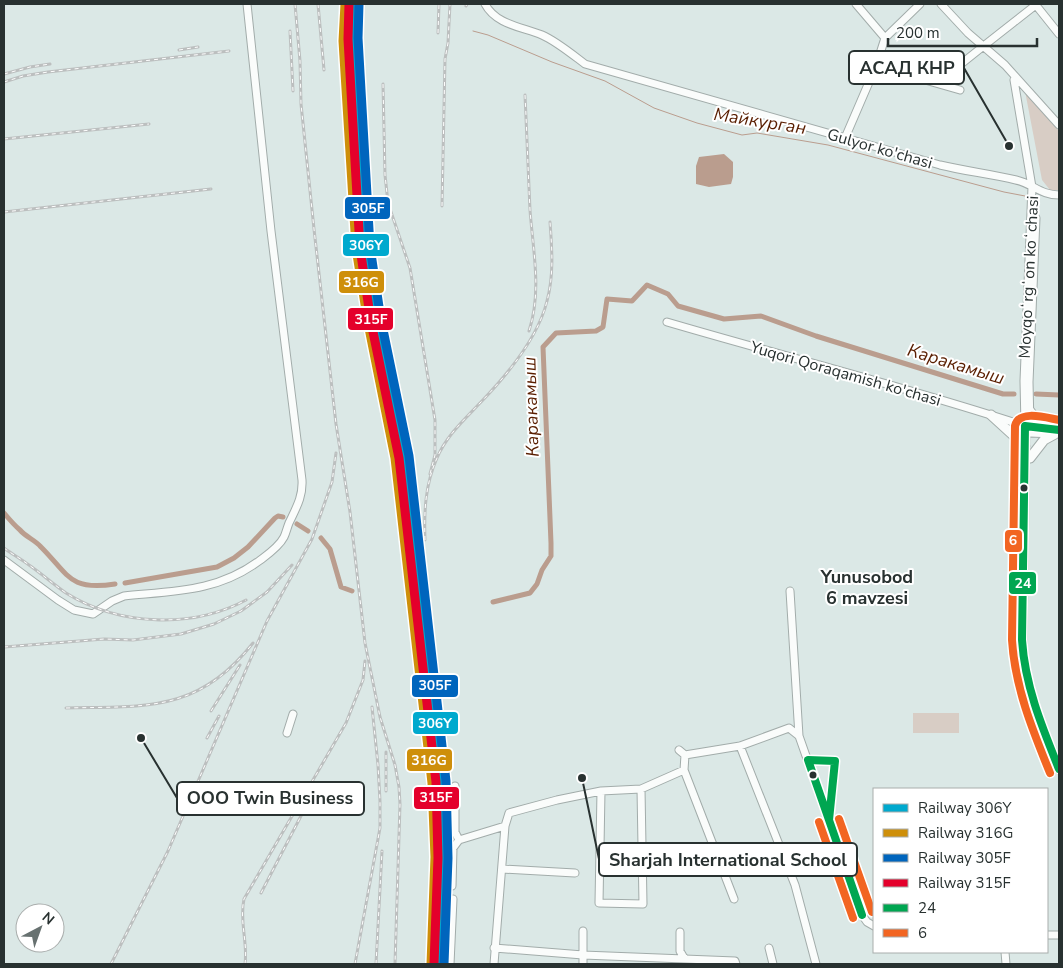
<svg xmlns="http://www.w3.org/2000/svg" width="1063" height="968" viewBox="0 0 1063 968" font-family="'Nunito Sans',sans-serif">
<rect width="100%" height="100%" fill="#dbe8e6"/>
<!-- green -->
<path fill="#d8cdc5" d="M1025 91 1059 131V190H1050L1042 180Z
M913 713H959V733H913Z"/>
<!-- water -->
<path fill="#ba9d8e" d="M724 154 733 162V177L731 184 709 187 696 184V166L699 157Z"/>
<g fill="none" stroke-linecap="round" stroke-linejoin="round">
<!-- stream -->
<path stroke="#ba9d8e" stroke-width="1" d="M473 31 488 35 552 62 605 81 654 108 697 123 742 135 757 133 828 145 1004 192 1025 196"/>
<!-- canal -->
<path stroke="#ba9d8e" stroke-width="5" d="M1036 394 1059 395
M4 513C9 519 14 525 20 530 26 537 35 540 41 547 69 575 69 591 115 584
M297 524 308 531
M321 538 330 549 341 587 352 591
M125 583 217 567 234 558 248 547 275 518 278 516 283 517
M493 602 530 593 537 584 542 570 551 556V543L543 347 556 333 596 331 603 327 607 299 632 301 647 285 668 294 678 306 724 319 761 316 816 336 1003 394H1014"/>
<!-- minor casing -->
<g stroke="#a2acaa" stroke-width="9">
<path id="minor" d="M485 4C496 25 523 27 542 35 556 41 573 55 585 64L940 165C965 171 991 174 1016 180 1033 184 1041 195 1059 195
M856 4 885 38
M941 4 968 33 1005 65 1059 125
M1035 4 1059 34
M876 66 960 90
M938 83C970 56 1004 30 1037 4
M845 138 876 66 885 38 920 4
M667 322C786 357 907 387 1025 426L1024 381 1032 187 1014 80
M1030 427 1029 382 1036 218
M4 560 58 600 74 610 93 614 112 601 124 596C174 591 217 592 259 561 267 555 279 547 284 537 286 533 287 528 289 523 296 508 303 497 302 480L271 231 247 4
M790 591 799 736
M287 733 293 714
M740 746 795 885 816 964
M679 750 685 755
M685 755 740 746 789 728 799 736 862 915 867 922 874 926
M684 770 734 899
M455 786V832L459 840
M601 791 599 903 643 904 641 789
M502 869 575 873
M452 886 453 848 459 840 505 826
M680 932V951L684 958
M1047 935H1059
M494 948 583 955 735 961 736 964
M769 948 773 964
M1005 952 1006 964
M450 964 453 899
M494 964 505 826 509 813 557 800 601 791 641 789 684 770 685 755
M583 964V931"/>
</g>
<!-- major casing -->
<g stroke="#a2acaa" stroke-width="11">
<path id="major" d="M1029 410 1038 422 1056 430
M991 415 1025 446
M1025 426 1022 640C1023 687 1042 727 1059 769
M1030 432 1054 433
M1030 458 1044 440 1055 434"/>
</g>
<!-- minor -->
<use href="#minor" stroke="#fafcfb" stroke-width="7"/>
<!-- major -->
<use href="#major" stroke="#fafcfb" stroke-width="9"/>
<!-- rail casing -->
<g stroke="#bcbfbf" stroke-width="3">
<path id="rail" d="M295 4 300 61 301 104 314 229 336 424 350 512 365 643 380 717 395 765 399 787 400 804 395 964
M318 4 324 70
M466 6 467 4
M290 31 293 91
M438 33 439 4
M179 50 198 47
M4 74 30 67 50 64
M4 82 23 76 48 72 229 51
M383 84 385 175 388 203 410 268 435 420V455L430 474
M525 95C527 133 528 172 530 210 533 251 542 291 529 331
M4 139 149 124
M442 206 445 59 448 43 450 4
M4 212 211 189
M425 540C424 512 425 485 437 458 446 436 465 419 481 402 507 375 538 338 547 301 554 275 552 249 550 222
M4 548C12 554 21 559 29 565 42 574 53 584 66 593 119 626 192 629 246 600
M4 647 104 639 133 640 181 634 214 624 241 611 267 592 292 565
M66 708C146 706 198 713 253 643
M211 711 240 665
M207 738 219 716
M386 791V752
M261 893 302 814
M111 964 168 851 267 621 312 539 332 482 336 453
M245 964C248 942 239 921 244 899L346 723 363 680 365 661
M355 964 380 828V801L378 765 372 707
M376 964 382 851"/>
</g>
<!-- rail -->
<use href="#rail" stroke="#fff" stroke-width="1" stroke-dasharray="4" stroke-linecap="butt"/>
<!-- bus-1 casing -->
<g stroke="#fff" stroke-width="11">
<path id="bus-1" d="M1059 430 1025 426 1022 640C1025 686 1042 727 1059 769
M808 760 835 761 829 820Z
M829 820 862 915
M829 820 862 915"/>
</g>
<!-- bus-2 casing -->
<g stroke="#fff" stroke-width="11">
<path id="bus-2" d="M1050 773C1032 729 1015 687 1012 640L1015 426C1019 409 1047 418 1059 420
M839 819 872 912
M819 822 853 918"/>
</g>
<!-- bus-1 -->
<use href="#bus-1" stroke="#00a651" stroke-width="8"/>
<!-- bus-2 -->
<use href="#bus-2" stroke="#f26522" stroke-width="8"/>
<!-- rail-1 casing -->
<g stroke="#fff" stroke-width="12">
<path id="rail-1" d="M355 4 353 40 366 247 378 321 405 456 442 782 445 857 441 964"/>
</g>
<!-- rail-2 casing -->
<g stroke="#fff" stroke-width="12">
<path id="rail-2" d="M345 4 343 41 356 248 368 323 395 458 432 783 435 857 431 964"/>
</g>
<!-- rail-3 casing -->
<g stroke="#fff" stroke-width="12">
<path id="rail-3" d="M359 4 358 38 370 247 381 320 409 456 446 781 448 858 444 964"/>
</g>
<!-- rail-4 casing -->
<g stroke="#fff" stroke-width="12">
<path id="rail-4" d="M349 4 348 39 360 248 371 322 399 458 436 782 438 858 434 964"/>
</g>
<!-- rail-1 -->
<use href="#rail-1" stroke="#00a9ce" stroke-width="9"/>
<!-- rail-2 -->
<use href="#rail-2" stroke="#ce8f0a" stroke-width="9"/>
<!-- rail-3 -->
<use href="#rail-3" stroke="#0065bd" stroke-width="9"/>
<!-- rail-4 -->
<use href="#rail-4" stroke="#e4002b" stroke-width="9"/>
</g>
<!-- markers -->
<g fill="#283130" stroke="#fff" stroke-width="2">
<circle cx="1024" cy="488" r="4.5"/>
<circle cx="813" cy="775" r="4.5"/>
</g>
<g text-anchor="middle" stroke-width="4" stroke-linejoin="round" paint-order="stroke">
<!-- street labels -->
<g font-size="16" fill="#283130" stroke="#fff">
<text transform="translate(880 148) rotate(16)" y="6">Gulyor ko'chasi</text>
<text transform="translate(1028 277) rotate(-87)" y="6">Moyqoʻrgʻon koʻchasi</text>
<text transform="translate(846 373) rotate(16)" y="6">Yuqori Qoraqamish ko'chasi</text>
</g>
<!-- water labels -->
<g font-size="18" font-style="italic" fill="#591e00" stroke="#fff">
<text transform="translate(760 121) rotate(9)" y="6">Майкурган</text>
<text transform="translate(956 364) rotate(17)" y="6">Каракамыш</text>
<text transform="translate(531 407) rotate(-92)" y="6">Каракамыш</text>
</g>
<!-- neighbourhood labels -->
<g font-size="18" font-weight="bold" fill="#283130" stroke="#fff">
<text x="867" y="583">Yunusobod<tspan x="867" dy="21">6 mavzesi</tspan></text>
</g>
</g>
<!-- callouts -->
<path fill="none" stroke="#283130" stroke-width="2" d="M1009 146L964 68M141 738L177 798M582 778L599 859"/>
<g fill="#283130" stroke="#fff" stroke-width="2">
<circle cx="1009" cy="146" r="5"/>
<circle cx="141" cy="738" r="5"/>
<circle cx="582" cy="778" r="5"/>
</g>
<g fill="#fff" stroke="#283130" stroke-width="2">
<rect x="849" y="51" width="115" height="33" rx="5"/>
<rect x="177" y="782" width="187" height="33" rx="5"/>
<rect x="599" y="843" width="258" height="33" rx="5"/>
</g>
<g font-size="18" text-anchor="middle" font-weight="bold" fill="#283130">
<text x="907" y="74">АСАД КНР</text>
<text x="270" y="804">ООО Twin Business</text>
<text x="728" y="866">Sharjah International School</text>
</g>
<g stroke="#fff" stroke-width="2">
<rect x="344" y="196" width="47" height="24" rx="5" fill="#0065bd"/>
<rect x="342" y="233" width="48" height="24" rx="5" fill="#00a9ce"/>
<rect x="338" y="270" width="47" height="24" rx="5" fill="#ce8f0a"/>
<rect x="347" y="307" width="47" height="24" rx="5" fill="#e4002b"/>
<rect x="1004" y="529" width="19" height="24" rx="5" fill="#f26522"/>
<rect x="1008" y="571" width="29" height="24" rx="5" fill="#00a651"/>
<rect x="411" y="674" width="48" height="24" rx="5" fill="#0065bd"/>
<rect x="412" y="711" width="47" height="24" rx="5" fill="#00a9ce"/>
<rect x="406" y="748" width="47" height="24" rx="5" fill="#ce8f0a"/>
<rect x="413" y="786" width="47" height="24" rx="5" fill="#e4002b"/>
</g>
<g font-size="14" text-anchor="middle" font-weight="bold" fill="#fff">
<text x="368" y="213">305F</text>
<text x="366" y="250">306Y</text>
<text x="361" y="287">316G</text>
<text x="371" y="324">315F</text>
<text x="1013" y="545">6</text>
<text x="1023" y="588">24</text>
<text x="435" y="690">305F</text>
<text x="435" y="728">306Y</text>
<text x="429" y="765">316G</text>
<text x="436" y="802">315F</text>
</g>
<!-- border -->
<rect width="1063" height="968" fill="none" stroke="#283130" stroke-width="10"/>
<!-- legend -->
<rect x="873" y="788" width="175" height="165" fill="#ffffff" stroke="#a9adac"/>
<rect x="883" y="804" width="25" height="8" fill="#00a9ce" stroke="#a9adac"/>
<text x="918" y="813" font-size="15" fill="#283130">Railway 306Y</text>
<rect x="883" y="829" width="25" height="8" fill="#ce8f0a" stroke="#a9adac"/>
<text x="918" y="838" font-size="15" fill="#283130">Railway 316G</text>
<rect x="883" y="854" width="25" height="8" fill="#0065bd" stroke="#a9adac"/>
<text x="918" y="863" font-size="15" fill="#283130">Railway 305F</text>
<rect x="883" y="879" width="25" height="8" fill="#e4002b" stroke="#a9adac"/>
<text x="918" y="888" font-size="15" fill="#283130">Railway 315F</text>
<rect x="883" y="904" width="25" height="8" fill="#00a651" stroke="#a9adac"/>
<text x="918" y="913" font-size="15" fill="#283130">24</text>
<rect x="883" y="929" width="25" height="8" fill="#f26522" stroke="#a9adac"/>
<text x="918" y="938" font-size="15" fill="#283130">6</text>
<!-- north arrow -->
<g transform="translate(40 928) rotate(41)"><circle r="24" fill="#ffffff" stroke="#a9adac"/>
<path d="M0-4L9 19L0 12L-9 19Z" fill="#677170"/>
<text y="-8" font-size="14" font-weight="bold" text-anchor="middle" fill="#283130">N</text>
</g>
<!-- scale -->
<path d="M888 38v8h149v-8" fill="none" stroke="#283130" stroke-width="2.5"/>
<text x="896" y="38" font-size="15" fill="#283130" stroke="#ffffff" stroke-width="4" paint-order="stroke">200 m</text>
</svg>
